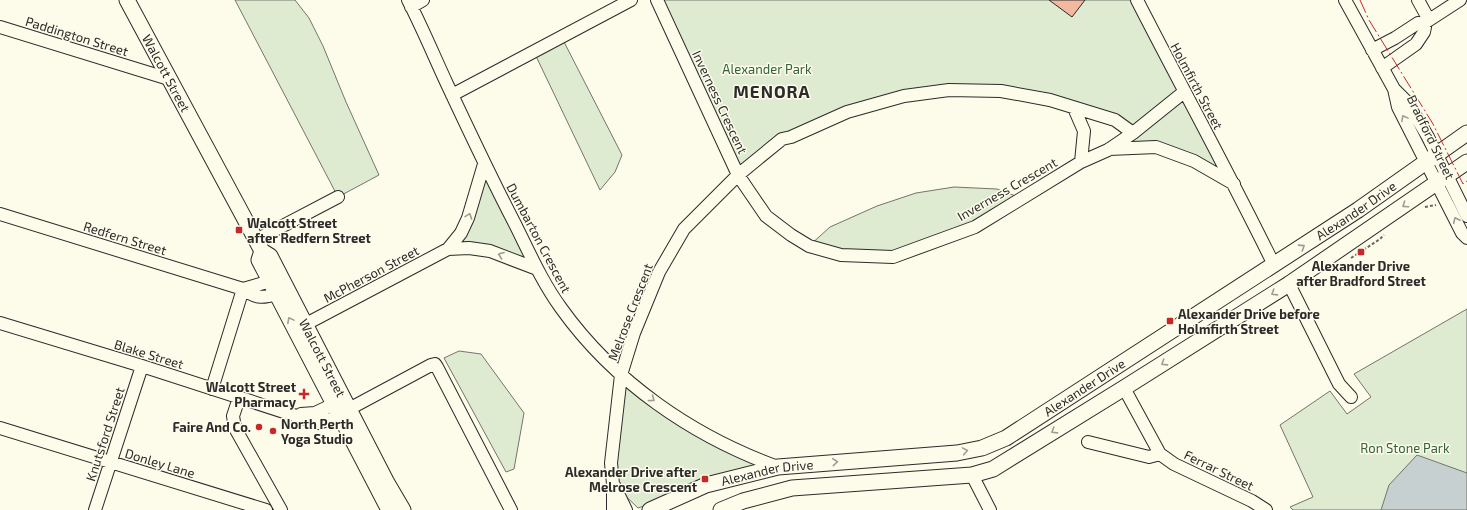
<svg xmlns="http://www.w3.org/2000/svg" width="1467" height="510" viewBox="0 0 1467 510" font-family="'Exo 2',sans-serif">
<rect width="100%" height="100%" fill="#fdfbea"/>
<!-- green -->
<path fill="#deebd1" stroke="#74746e" d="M235 0H295L309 18 323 46 346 102 379 175 338 197Z
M657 0H1137L1234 184 1156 147 1108 149 1133 133 1115 120 1001 91 904 96 782 139 738 175Z
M562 38 622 155 615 172 600 190 534 52Z
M484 164 537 269 490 251 448 249 468 218Z
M954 187 997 189 1021 198 975 227 893 257 809 246 830 227 877 206 916 193Z
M1467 309V510H1293L1290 507 1313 497 1280 425 1330 391 1347 414 1371 397 1354 374Z
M459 351 481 354 524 413 514 469 506 472 444 358Z
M621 375 676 417 778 467 706 485 638 508 613 484Z"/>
<!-- water -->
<path fill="#c7d0d0" stroke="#74746e" d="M1417 455 1467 473V510H1381L1389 485Z"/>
<!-- building -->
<path fill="#f2b8a0" stroke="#2b2b2b" d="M1049 0H1085L1072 17Z"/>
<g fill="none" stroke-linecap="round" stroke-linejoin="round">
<!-- minor casing -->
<g stroke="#2b2b2b" stroke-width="14">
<path id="minor" d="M408 0C422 27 434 56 447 84 469 131 491 178 515 224 529 252 542 282 561 308 614 382 692 436 778 467
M657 0 738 175 766 216 791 235 809 246 841 255 893 257 975 227 1081 162 1108 150 1133 133 1184 92
M1137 0C1182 88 1230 175 1274 265
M1345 0 1394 89 1398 107 1462 233 1467 238
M1418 0 1429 20
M411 7 423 0
M1423 24 1460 0
M0 27 169 79
M1372 50 1395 38 1418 23 1423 24 1425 27 1424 32 1416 44 1382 68
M1394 89 1408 103 1428 137 1467 216
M452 95 631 0
M1074 108 1084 131 1081 162
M1109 149 1156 147 1194 161 1234 184
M0 214 243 289C259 301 266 297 284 292
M256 240 338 197
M448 249 469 248 490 251 537 269
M1289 284 1339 384 1351 397
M243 289 278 279
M0 323 142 366 318 423 341 416 349 409 431 365 435 364 437 367 511 510
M306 324 448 249 461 233 468 218 484 164
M1124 388 1160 454 1174 464 1252 501 1266 510
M212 389 243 289
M239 398 233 416 235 428 281 510
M301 414 315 413 334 404 342 407
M0 428 266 510
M1088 442 1149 457 1160 454
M972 475 990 510
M614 485 626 510
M95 510 142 366
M613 510V484L611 463 621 375 634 333 659 272 684 229 738 175 782 139 791 137 847 112 904 96 949 90 1001 91 1050 100 1115 120 1133 133"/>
</g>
<!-- major casing -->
<g stroke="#2b2b2b" stroke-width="17">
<g id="major">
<path id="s1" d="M127 0 262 251 270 256 386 481 403 510"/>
<path d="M262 251 259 260 389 510"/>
<path id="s2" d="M650 510 706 485 778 467 957 453 982 448 1006 438 1358 210 1467 133"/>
<path d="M721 510 743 501 792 488 972 475 993 469 1124 388 1289 284 1467 162"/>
</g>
</g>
<!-- path -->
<path stroke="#6a6964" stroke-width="2" stroke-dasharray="3 2" stroke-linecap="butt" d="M1425 207 1436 205
M1351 258 1380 239 1384 235"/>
<!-- minor -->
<use href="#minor" stroke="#fdfbea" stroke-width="12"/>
<!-- major -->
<use href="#major" stroke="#fdfbea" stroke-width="15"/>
<!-- power -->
<path stroke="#c62828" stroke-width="1" stroke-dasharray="14 3 2 3" stroke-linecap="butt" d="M1360 0 1369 20 1433 124 1463 184 1467 181"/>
</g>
<!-- one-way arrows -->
<defs><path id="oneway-chevron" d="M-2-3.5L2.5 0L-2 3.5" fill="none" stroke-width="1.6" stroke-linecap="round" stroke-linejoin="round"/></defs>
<g stroke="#9e9d94">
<use href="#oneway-chevron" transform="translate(1404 118) rotate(-118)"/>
<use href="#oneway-chevron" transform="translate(1405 205) rotate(146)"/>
<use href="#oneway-chevron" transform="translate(469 216) rotate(-70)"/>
<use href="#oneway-chevron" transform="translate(1456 220) rotate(-115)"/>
<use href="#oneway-chevron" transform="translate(1302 247) rotate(-33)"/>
<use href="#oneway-chevron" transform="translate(501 255) rotate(-159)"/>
<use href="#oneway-chevron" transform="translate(1274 293) rotate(148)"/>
<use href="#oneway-chevron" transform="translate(290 320) rotate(-118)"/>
<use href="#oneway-chevron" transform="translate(1164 363) rotate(148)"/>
<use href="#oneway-chevron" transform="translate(652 399) rotate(37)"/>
<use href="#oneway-chevron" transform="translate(1054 431) rotate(148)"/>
<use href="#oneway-chevron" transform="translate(965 451) rotate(-10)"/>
<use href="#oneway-chevron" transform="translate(835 462) rotate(-5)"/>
</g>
<!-- markers -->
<g fill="#c62828" stroke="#fdfbea" stroke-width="1.5">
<rect x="235" y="226" width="8" height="8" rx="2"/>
<rect x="1357" y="248" width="8" height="8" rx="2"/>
<rect x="1166" y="317" width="8" height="8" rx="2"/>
<path d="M302 388h4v4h4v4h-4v4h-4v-4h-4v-4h4z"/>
<circle cx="259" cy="427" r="4"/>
<circle cx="273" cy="431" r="4"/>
<rect x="701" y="475" width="8" height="8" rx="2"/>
</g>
<g text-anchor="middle" stroke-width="3" stroke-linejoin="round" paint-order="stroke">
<!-- street labels -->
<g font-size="13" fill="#2b2b2b" stroke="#fdfbea">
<text transform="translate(77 36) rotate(17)" y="5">Paddington Street</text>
<text dy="5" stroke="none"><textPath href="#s1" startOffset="83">Walcott Street</textPath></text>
<text transform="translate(1197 86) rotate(62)" y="5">Holmfirth Street</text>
<text transform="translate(720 102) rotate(65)" y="5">Inverness Crescent</text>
<text transform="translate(1431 137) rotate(64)" y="5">Bradford Street</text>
<text transform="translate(1007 189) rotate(-30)" y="5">Inverness Crescent</text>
<text dy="5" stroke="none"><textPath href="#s2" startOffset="784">Alexander Drive</textPath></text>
<text transform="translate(125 238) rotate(17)" y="5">Redfern Street</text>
<text transform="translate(539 238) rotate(62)" y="5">Dumbarton Crescent</text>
<text transform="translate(371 274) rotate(-28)" y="5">McPherson Street</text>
<text transform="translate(630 312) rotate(-69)" y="5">Melrose Crescent</text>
<text transform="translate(149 354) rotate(17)" y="5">Blake Street</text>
<text dy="5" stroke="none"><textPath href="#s1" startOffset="409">Walcott Street</textPath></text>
<text dy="5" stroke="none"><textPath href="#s2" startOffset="460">Alexander Drive</textPath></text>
<text transform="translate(105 434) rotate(-72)" y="5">Knutsford Street</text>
<text transform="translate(160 463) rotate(17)" y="5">Donley Lane</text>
<text transform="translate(1219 470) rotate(26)" y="5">Ferrar Street</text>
<text dy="5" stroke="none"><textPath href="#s2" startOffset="124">Alexander Drive</textPath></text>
</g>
<!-- park labels -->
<g font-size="13" fill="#34623c" stroke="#fdfbea">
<text x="767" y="74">Alexander Park</text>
<text x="1405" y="453">Ron Stone Park</text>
</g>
<!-- poi labels -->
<g font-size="13" font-weight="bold" fill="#2b2b2b" stroke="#fdfbea" text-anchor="start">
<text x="247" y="228">Walcott Street<tspan x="247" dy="15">after Redfern Street</tspan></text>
<text x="1361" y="271" text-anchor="middle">Alexander Drive<tspan x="1361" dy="15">after Bradford Street</tspan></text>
<text x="1178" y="319">Alexander Drive before<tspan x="1178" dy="15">Holmfirth Street</tspan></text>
<text x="296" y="392" text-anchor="end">Walcott Street<tspan x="296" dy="15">Pharmacy</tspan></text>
<text x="281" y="429">North Perth<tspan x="281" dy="15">Yoga Studio</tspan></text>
<text x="251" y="432" text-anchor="end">Faire And Co.</text>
<text x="697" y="477" text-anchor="end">Alexander Drive after<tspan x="697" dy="15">Melrose Crescent</tspan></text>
</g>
<!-- district labels -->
<g font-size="17" font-weight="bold" letter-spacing="1" fill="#2b2b2b" stroke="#fdfbea">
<text x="772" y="98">MENORA</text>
</g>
</g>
</svg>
